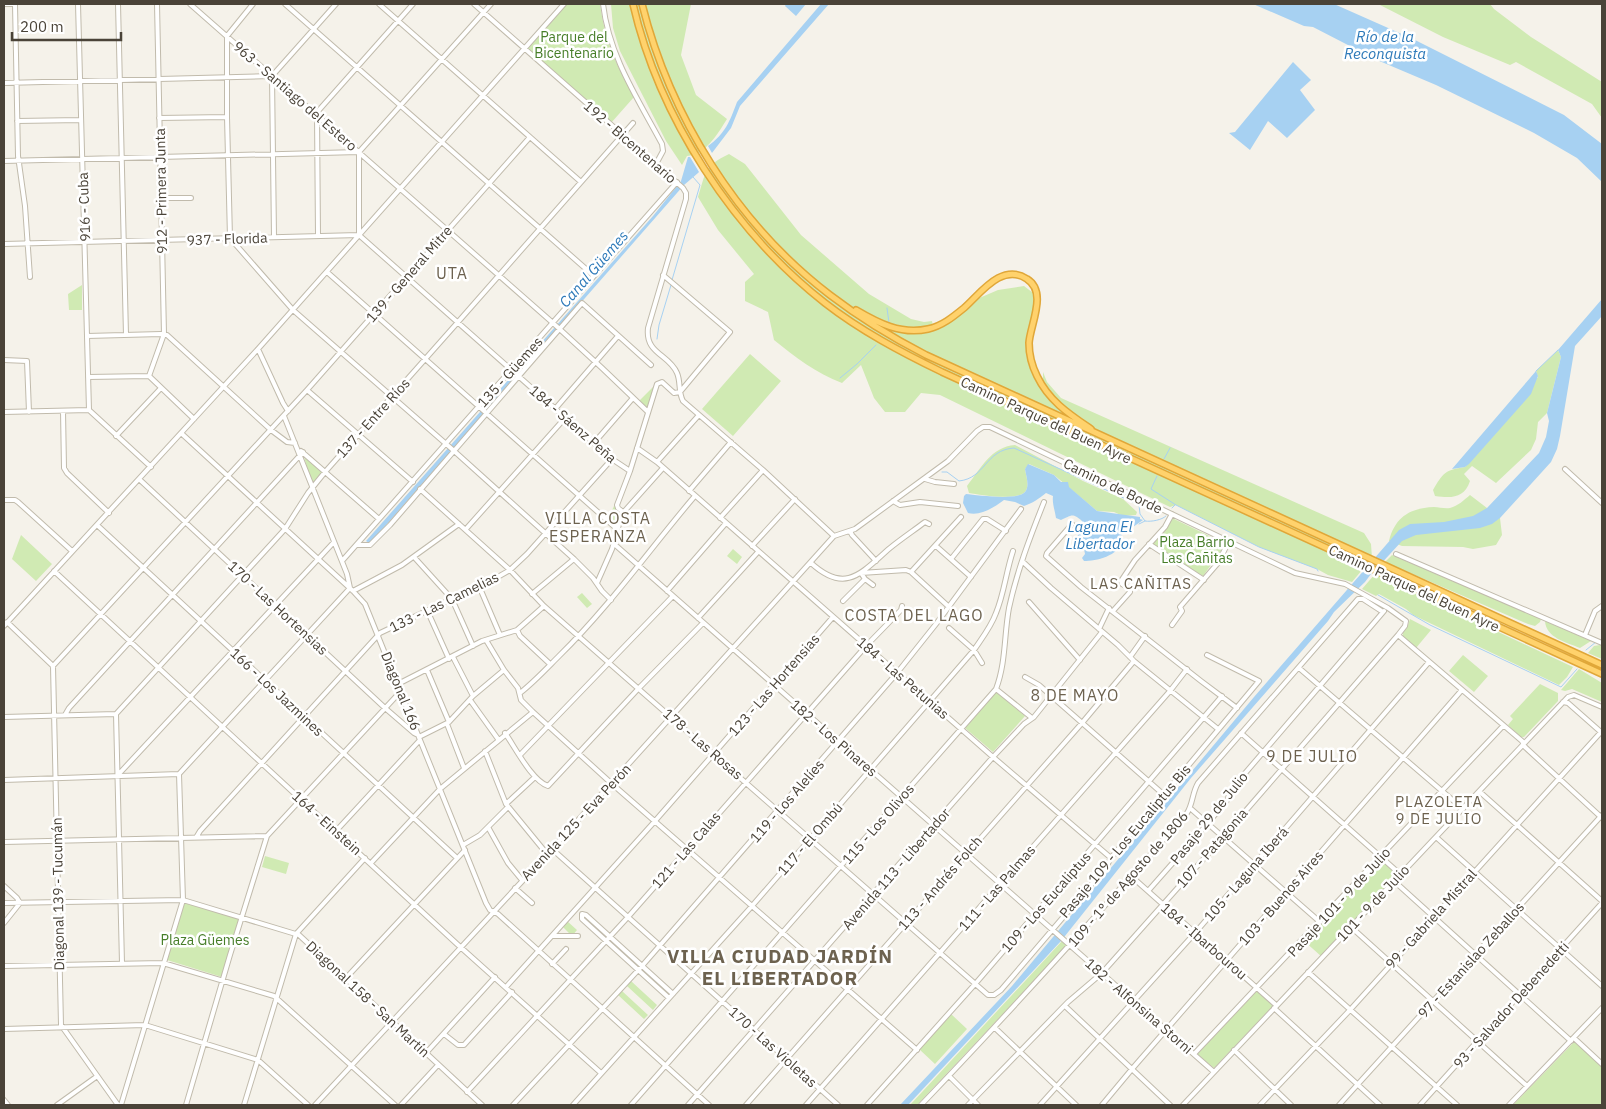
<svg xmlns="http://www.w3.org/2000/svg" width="1606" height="1109" viewBox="0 0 1606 1109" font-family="'IBM Plex Sans',sans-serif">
<rect width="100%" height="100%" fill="#f5f2ea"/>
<!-- green -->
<path fill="#d0eab3" d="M565 4H600C605 40 616 65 634 97L611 123 527 48Z
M611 4H691L681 55 696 95 727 119C717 135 706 154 687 156L682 165 666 141 620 51 613 28Z
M1378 4H1490L1494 9 1531 37 1602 82V118L1592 104 1516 62 1510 65 1443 37Z
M729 154 745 164 801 235 869 294 911 319 924 322 932 321 933 327 970 302 998 290 1024 286 1037 296 1030 335 1031 358 1043 386V372L1047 382 1061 398 1364 533 1371 544 1372 558 1352 582 1328 575 1317 569 1259 547 1176 505 1170 507 1145 495 940 395 921 393 905 412H885L874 398 861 365 842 383C816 373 795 357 774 340L768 312 745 301V282L754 274 718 230 698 197C706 172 704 166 729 154Z
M82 285V310H69L68 294Z
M1558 350 1561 357 1547 413 1538 422 1536 439 1531 450 1496 483 1472 466 1464 474 1470 481C1464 499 1451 498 1435 496L1433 490C1443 473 1445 470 1465 467L1538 377 1536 371Z
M750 354 781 381 733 436 702 409Z
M654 386 647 410 639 401Z
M1015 445 1083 481 1123 499 1137 512 1136 515 1123 516 1114 512 1097 511 1054 475 1029 464 1025 469C1026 476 1030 486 1025 492 1017 501 980 495 969 493L967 486C981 468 991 447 1015 445Z
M304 457 323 472 312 484Z
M1470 495 1500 518 1502 535 1496 545 1473 549 1463 547 1402 546 1389 541C1395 517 1410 508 1434 507 1439 507 1445 509 1450 508 1458 506 1464 500 1470 495Z
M614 506 622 511 615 526 608 519Z
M1172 518 1226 544 1203 576 1151 544 1164 531Z
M21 535 52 564 36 581 12 559Z
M733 549 742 557 737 564 727 556Z
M1392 555 1541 619 1540 622 1535 626 1528 624 1385 562Z
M1375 574 1573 667 1567 677 1559 685 1413 615 1406 609 1379 594 1376 596 1362 589Z
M582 593 592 604 587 608 577 597Z
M1410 619 1431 630 1416 648 1403 636V632L1407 628Z
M1545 621 1591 641 1580 648C1566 642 1546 638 1545 621Z
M1600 645 1602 646V659L1588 653 1594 646Z
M1463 655 1488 676 1474 692 1449 671Z
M1579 669 1602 683V702L1572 689 1565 691 1561 690Z
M1540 684 1558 693V701L1524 737H1521L1508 725 1513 719 1510 716Z
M996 692 1025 716 993 752 965 728Z
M265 856 289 863 286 874 262 867Z
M1381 857 1400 874 1322 957 1303 940Z
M185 902 243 919 225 978 167 960Z
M567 921 577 930 572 936 563 927Z
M1062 941 1066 944V947L917 1105H910Z
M631 981 657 1005 653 1010 627 986Z
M622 991 648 1015 644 1019 618 995Z
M1257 991 1273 1006 1214 1068 1197 1054Z
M951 1014 967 1029 935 1064 919 1049Z
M1574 1042H1576L1602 1066V1105H1513Z"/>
<!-- water -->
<path fill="#a7d1f2" d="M786 4H806L796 16 785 6Z
M821 4H829L740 106 731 128 712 153 708 146C725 134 730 121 737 102Z
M1253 4H1334L1413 39 1564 115 1602 144V182L1577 158 1534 133 1436 85 1377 60 1313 27 1304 26Z
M1293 62 1311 80 1300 90 1315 110 1287 138 1268 121 1250 150 1229 133 1235 132Z
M688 157H690L699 172 698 173 684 185 381 531 369 543 366 541 653 216 681 181Z
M1602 299V316L1575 346 1560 436 1557 449 1551 462 1500 518 1492 524 1480 528 1416 535 1402 541 1378 567 1371 574 1365 582 1334 612 1328 621 1191 778 1061 941 908 1105H900L1012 986 1254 697 1399 530 1410 524 1444 522 1473 516 1487 508 1539 453 1546 437 1549 421 1547 413 1561 357 1558 350Z
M1536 371 1538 376 1531 394 1469 464 1465 467 1452 469Z
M1028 464 1054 475 1061 482H1068L1069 487 1097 511 1140 517V519L1143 520 1133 527H1125L1121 529C1121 533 1122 538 1122 541 1119 556 1096 561 1084 561L1082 558 1085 554 1084 549 1076 539 1082 528V521C1072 512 1071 516 1061 520L1056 518C1055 511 1052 503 1053 496L1046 493C1038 499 1033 503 1024 506L1015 502 1004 500C993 508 981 516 968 513L963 503 964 496 966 494C977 495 1017 501 1025 492 1030 486 1026 476 1025 469Z"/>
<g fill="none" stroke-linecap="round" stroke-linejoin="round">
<!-- stream -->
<path stroke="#a7d1f2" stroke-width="1" d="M672 280 700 185 693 177
M887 308 889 323
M657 339 659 325 671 285
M1536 371 1558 350
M840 378 857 364 876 345
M1164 459 1170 448
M942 472H947L959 481C986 478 985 450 1014 448L1139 505 1140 514 1145 521C1151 522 1162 520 1166 516
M1157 476 1151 489 1176 505 1259 547 1317 569 1318 571
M1172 508 1175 505
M1139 524 1145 521
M1378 595 1430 625 1561 687 1577 669
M1586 650 1596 642"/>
<!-- minor casing -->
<g stroke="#c1bbac" stroke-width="6">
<path id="minor" d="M4 4H13
M15 4 18 156 25 206 30 277
M78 4 89 410
M118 4 126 335
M190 4 553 323 602 368 648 412
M253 4 227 36V117L230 238 293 310 453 450 574 559 593 578 602 591 611 600
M285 4 594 276
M379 4 581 182
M474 4 683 188 686 193V199L648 328C645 354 669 354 677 373 681 382 678 392 683 401L763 470 834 536
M603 4C609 56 638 99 662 144L663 151 656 164
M4 83 271 76
M159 118 227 117
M17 121 81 120
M4 161 359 152
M161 198H191
M359 234V152L491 4
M359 235 612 459 630 471
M318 236 317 115 319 110 413 4
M274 237 272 76 336 4
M4 244 359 235
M327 272 617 529
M663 275 730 332 680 392
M87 336 161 334 167 335 271 430 287 442 295 443
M258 349 283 403 288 411
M4 360 27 361 29 412
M149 376 164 334 157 4
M88 377 149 376 194 419
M307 390 413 482
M555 409 618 336
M63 411 64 468 67 473 109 513
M4 412 89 410 151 467
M284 416 347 574 350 588
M181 433 353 591 365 604 486 903 490 910 498 914 709 1105
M116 436 161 388
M594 443 633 398
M637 448 657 462 993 757 1111 858
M301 451 379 519
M657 462 699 415
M1565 469 1602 503
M139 479 385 708 414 733 418 735
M925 479 935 482 954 484
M420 489 510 570 544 606 988 995H994L1001 990 1106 867 1111 858 1259 681 1207 655
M689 491 731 442
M4 500H15L18 502 72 551
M893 501 900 505 920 502 958 506
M623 512 618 508 617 505 630 471 657 384 662 382 674 393 680 392
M720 518 763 470
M1072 524 1047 553 1046 556 1081 587 1201 681 1237 708
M97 525 457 858
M466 529 565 418
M850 531 852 535 876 561
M834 536 855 529 948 461 977 431 983 427H990L1295 573 1345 584 1388 608 1406 621 1405 626 1398 635 1223 837 1102 973 1068 1002 968 1105
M613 543 1214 1072
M1149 544 1204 580
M357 545H370L390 525 582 303 651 365
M752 546 795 499
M936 546 971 577
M1396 554 1602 643
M414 557 452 599 473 646
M951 559 983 519H987L1006 531
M342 561 677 182
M1022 561 1051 588 1118 645 1134 661 1218 729
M811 563C846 595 862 572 890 548 901 539 913 531 925 522L929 524
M54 571 457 944 601 1073
M911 572 961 517
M865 579 873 585
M597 583 612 549 622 514 663 468
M479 586 500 635
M353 591 402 565 459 524
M667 591 726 523
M532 594 574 559
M843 601 865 579 861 573 906 570 911 572 949 607
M1029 602 1080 660
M427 610 449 659
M1113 611 1130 592V589L1122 584 1121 581 1135 560 1165 527 1172 514
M698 618 758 552
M7 622 53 666
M1172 625 1182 611 1180 607 1218 563 1229 541
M4 626 258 349 564 4
M949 628 974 650 982 663
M1099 629 1109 608
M517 630 520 636 550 664
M1398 635 1522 741 1525 747 1602 818
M1585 635 1595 611 1602 606
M486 640 504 670 518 688 521 700 533 712 611 783 917 1050
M453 657 473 696
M1130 657 1145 636
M53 666 307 390 530 137
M53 666 61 1025 118 1105
M1299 668 1463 809
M427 670 449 722
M1025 677 1039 685 1163 794
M398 684 482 641 517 630 544 606
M996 689 1032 718
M520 693C534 682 546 669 559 656 609 607 649 550 694 497
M470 700 498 739
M1563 702 1568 703 1602 733
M116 714 285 529 308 493 325 472 458 322 633 123
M116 714 122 963
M65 715 69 708 303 452
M4 717 116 714
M447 724 464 768
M505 733C515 747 532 781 548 786L639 688 703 623
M1241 733 1400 874
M419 737 449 722 473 696 504 670
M485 751 506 804 547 854
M520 755 673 596
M179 774 350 588
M117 776 334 542
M4 780 179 774
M1480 792 1602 901
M506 804 535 777
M1190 808 1320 922
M488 827 508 863 522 880
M336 831 420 740
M197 836 200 831 380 633 496 578 510 570 527 554 612 459
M1436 837 1602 986
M4 842 267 836
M463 845 480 835 508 807
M552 849 838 1105
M371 863 440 789 533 712
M1131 876 1276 1005
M1394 881 1571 1041
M4 886 17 898 20 903 4 923
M515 888 532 903
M1148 891 1208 823 1228 799 1229 792 1384 611
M4 903 183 900 299 935 482 1105
M1351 927 1527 1086
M552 936H578
M552 964 566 949
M4 966 163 963 274 996 395 1105
M1308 972 1457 1105
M346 978 465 850
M506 987 655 821 833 617
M669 998 582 919V914L586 915 673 994
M1065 1006 1170 1105
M1274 1008 1380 1105
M995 1028 1076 1105
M4 1029 145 1025 258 1060 308 1105
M444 1034 458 1045H464L512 992
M1574 1038 1602 1064
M1234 1050 1291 1105
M426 1053 495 977
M1194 1054 1503 726
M949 1076 978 1105
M467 1092 628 917 866 646 901 610 902 606
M4 1100 8 1105
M57 1105 96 1077
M121 1105 183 900 179 774
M186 1105 230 955 267 836 401 691
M244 1105 296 934 365 858
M315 1105 552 849 834 536
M401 1105 438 1065
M513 1105 642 966 897 673 936 624 1021 509
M573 1105 752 906 974 650C982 638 991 627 996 613 1004 594 1006 572 1013 551
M631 1105 996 689C1006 663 1004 635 1009 608 1017 571 1030 537 1044 502
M688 1105 993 757 1024 724 1034 717 1102 632
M746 1105 1082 723 1134 661
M806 1105 1170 691 1187 669
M867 1105 976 983 1222 696
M921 1105C1012 1010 1100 912 1187 813 1193 804 1192 793 1198 783L1358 599H1363L1383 612
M1040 1105 1195 933 1429 662
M1102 1105 1132 1069 1461 691
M1183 1105 1568 697 1574 695 1602 707
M1260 1105 1350 1010 1601 732
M1339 1105 1602 815
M1420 1105 1602 903
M1509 1105 1602 1008"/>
</g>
<!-- highway casing -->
<g stroke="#e0a739" stroke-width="8">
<path id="highway" d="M633 4C659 117 733 231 825 303 861 331 901 352 942 372L1602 674
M642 4C670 116 737 224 830 295 860 318 893 338 926 355L1602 665
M856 310C878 323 901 335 928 329 942 326 953 317 964 308 980 294 1002 262 1027 279 1048 292 1030 325 1029 343 1029 355 1032 366 1037 376 1049 401 1069 414 1091 429"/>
</g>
<!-- minor -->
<use href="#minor" stroke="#fff" stroke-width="4"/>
<!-- highway -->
<use href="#highway" stroke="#ffd26c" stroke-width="5"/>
</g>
<g text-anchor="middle" stroke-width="5" stroke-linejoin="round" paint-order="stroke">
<!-- park labels -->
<g font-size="14" fill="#477e29" stroke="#fff">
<text x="574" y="42">Parque del<tspan x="574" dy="16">Bicentenario</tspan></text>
<text x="1197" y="547">Plaza Barrio<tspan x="1197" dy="16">Las Cañitas</tspan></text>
<text x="205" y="945">Plaza Güemes</text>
</g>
<!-- street labels -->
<g font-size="14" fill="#4a4338" stroke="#fff">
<text transform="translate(295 96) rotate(41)" y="5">963 - Santiago del Estero</text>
<text transform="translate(630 142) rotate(41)" y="5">192 - Bicentenario</text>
<text transform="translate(161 191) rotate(-91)" y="5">912 - Primera Junta</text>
<text transform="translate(84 207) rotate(-92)" y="5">916 - Cuba</text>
<text transform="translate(227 239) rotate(-2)" y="5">937 - Florida</text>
<text transform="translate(409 274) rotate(-49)" y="5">139 - General Mitre</text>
<text transform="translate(510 372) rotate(-48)" y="5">135 - Güemes</text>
<text transform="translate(373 418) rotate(-48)" y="5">137 - Entre Ríos</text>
<text transform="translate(1046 420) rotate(25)" y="5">Camino Parque del Buen Ayre</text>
<text transform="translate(573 424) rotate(41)" y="5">184 - Sáenz Peña</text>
<text transform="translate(1113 486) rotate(26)" y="5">Camino de Borde</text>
<text transform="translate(1414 588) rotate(25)" y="5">Camino Parque del Buen Ayre</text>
<text transform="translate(444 602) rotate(-26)" y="5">133 - Las Camelias</text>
<text transform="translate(278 608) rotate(43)" y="5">170 - Las Hortensias</text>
<text transform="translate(903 678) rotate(41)" y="5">184 - Las Petunias</text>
<text transform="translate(774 685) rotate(-49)" y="5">123 - Las Hortensias</text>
<text transform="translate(401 691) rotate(68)" y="5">Diagonal 166</text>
<text transform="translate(277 692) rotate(43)" y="5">166 - Los Jazmines</text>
<text transform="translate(834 738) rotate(41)" y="5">182 - Los Pinares</text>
<text transform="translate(703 744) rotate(41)" y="5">178 - Las Rosas</text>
<text transform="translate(787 801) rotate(-49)" y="5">119 - Los Alelíes</text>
<text transform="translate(1209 818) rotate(-51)" y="5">Pasaje 29 de Julio</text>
<text transform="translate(576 822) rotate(-47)" y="5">Avenida 125 - Eva Perón</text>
<text transform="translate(327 823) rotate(42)" y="5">164 - Einstein</text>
<text transform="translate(878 824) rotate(-49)" y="5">115 - Los Olivos</text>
<text transform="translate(810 839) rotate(-49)" y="5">117 - El Ombú</text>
<text transform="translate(1125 841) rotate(-50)" y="5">Pasaje 109 - Los Eucaliptus Bis</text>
<text transform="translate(1212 848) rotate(-49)" y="5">107 - Patagonia</text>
<text transform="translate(686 850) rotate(-49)" y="5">121 - Las Calas</text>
<text transform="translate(896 869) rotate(-49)" y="5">Avenida 113 - Libertador</text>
<text transform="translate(1246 874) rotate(-49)" y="5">105 - Laguna Iberá</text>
<text transform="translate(1128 879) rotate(-49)" y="5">109 - 1° de Agosto de 1806</text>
<text transform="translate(940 883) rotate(-49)" y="5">113 - Andrés Folch</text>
<text transform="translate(997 888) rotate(-49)" y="5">111 - Las Palmas</text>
<text transform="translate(58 894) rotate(-91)" y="5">Diagonal 139 - Tucumán</text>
<text transform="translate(1281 898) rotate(-49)" y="5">103 - Buenos Aires</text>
<text transform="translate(1046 902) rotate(-49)" y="5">109 - Los Eucaliptus</text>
<text transform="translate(1339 902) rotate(-47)" y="5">Pasaje 101 - 9 de Julio</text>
<text transform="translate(1373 903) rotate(-47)" y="5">101 - 9 de Julio</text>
<text transform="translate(1431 919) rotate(-48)" y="5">99 - Gabriela Mistral</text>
<text transform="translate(1204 941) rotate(41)" y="5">184 - Ibarbourou</text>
<text transform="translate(1471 960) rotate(-48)" y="5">97 - Estanislao Zeballos</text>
<text transform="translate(368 999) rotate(43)" y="5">Diagonal 158 - San Martín</text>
<text transform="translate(1511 1005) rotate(-48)" y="5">93 - Salvador Debenedetti</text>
<text transform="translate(1139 1006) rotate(41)" y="5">182 - Alfonsina Storni</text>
<text transform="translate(773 1047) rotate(42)" y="5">170 - Las Violetas</text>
</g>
<!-- water labels -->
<g font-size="15" font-style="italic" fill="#2e7ab9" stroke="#fff">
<text x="1385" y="42">Río de la<tspan x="1385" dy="17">Reconquista</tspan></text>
<text transform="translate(594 269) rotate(-49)" y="5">Canal Güemes</text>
<text x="1100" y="532">Laguna El<tspan x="1100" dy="17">Libertador</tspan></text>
</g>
<!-- neighbourhood labels -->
<g font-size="15" letter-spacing="1" fill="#6d624f" stroke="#fff">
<text x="1141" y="589">LAS CAÑITAS</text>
<text x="1439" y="807">PLAZOLETA<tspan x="1439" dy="17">9 DE JULIO</tspan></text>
</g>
<!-- quarter labels -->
<g font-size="16" letter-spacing="1" fill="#6d624f" stroke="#fff">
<text x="452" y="279">UTA</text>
<text x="598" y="524">VILLA COSTA<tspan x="598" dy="18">ESPERANZA</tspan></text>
<text x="914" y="621">COSTA DEL LAGO</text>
<text x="1075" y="701">8 DE MAYO</text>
<text x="1312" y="762">9 DE JULIO</text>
</g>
<!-- district labels -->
<g font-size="19" font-weight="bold" letter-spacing="1" fill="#6d624f" stroke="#fff">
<text x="780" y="963">VILLA CIUDAD JARDÍN<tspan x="780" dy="22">EL LIBERTADOR</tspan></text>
</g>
</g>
<!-- border -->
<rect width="1606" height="1109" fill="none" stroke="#4a4338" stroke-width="10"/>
<!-- scale -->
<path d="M12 32v8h109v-8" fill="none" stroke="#4a4338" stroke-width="2.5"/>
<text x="20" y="32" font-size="15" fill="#4a4338" stroke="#ffffff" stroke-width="4" paint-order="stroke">200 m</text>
</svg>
